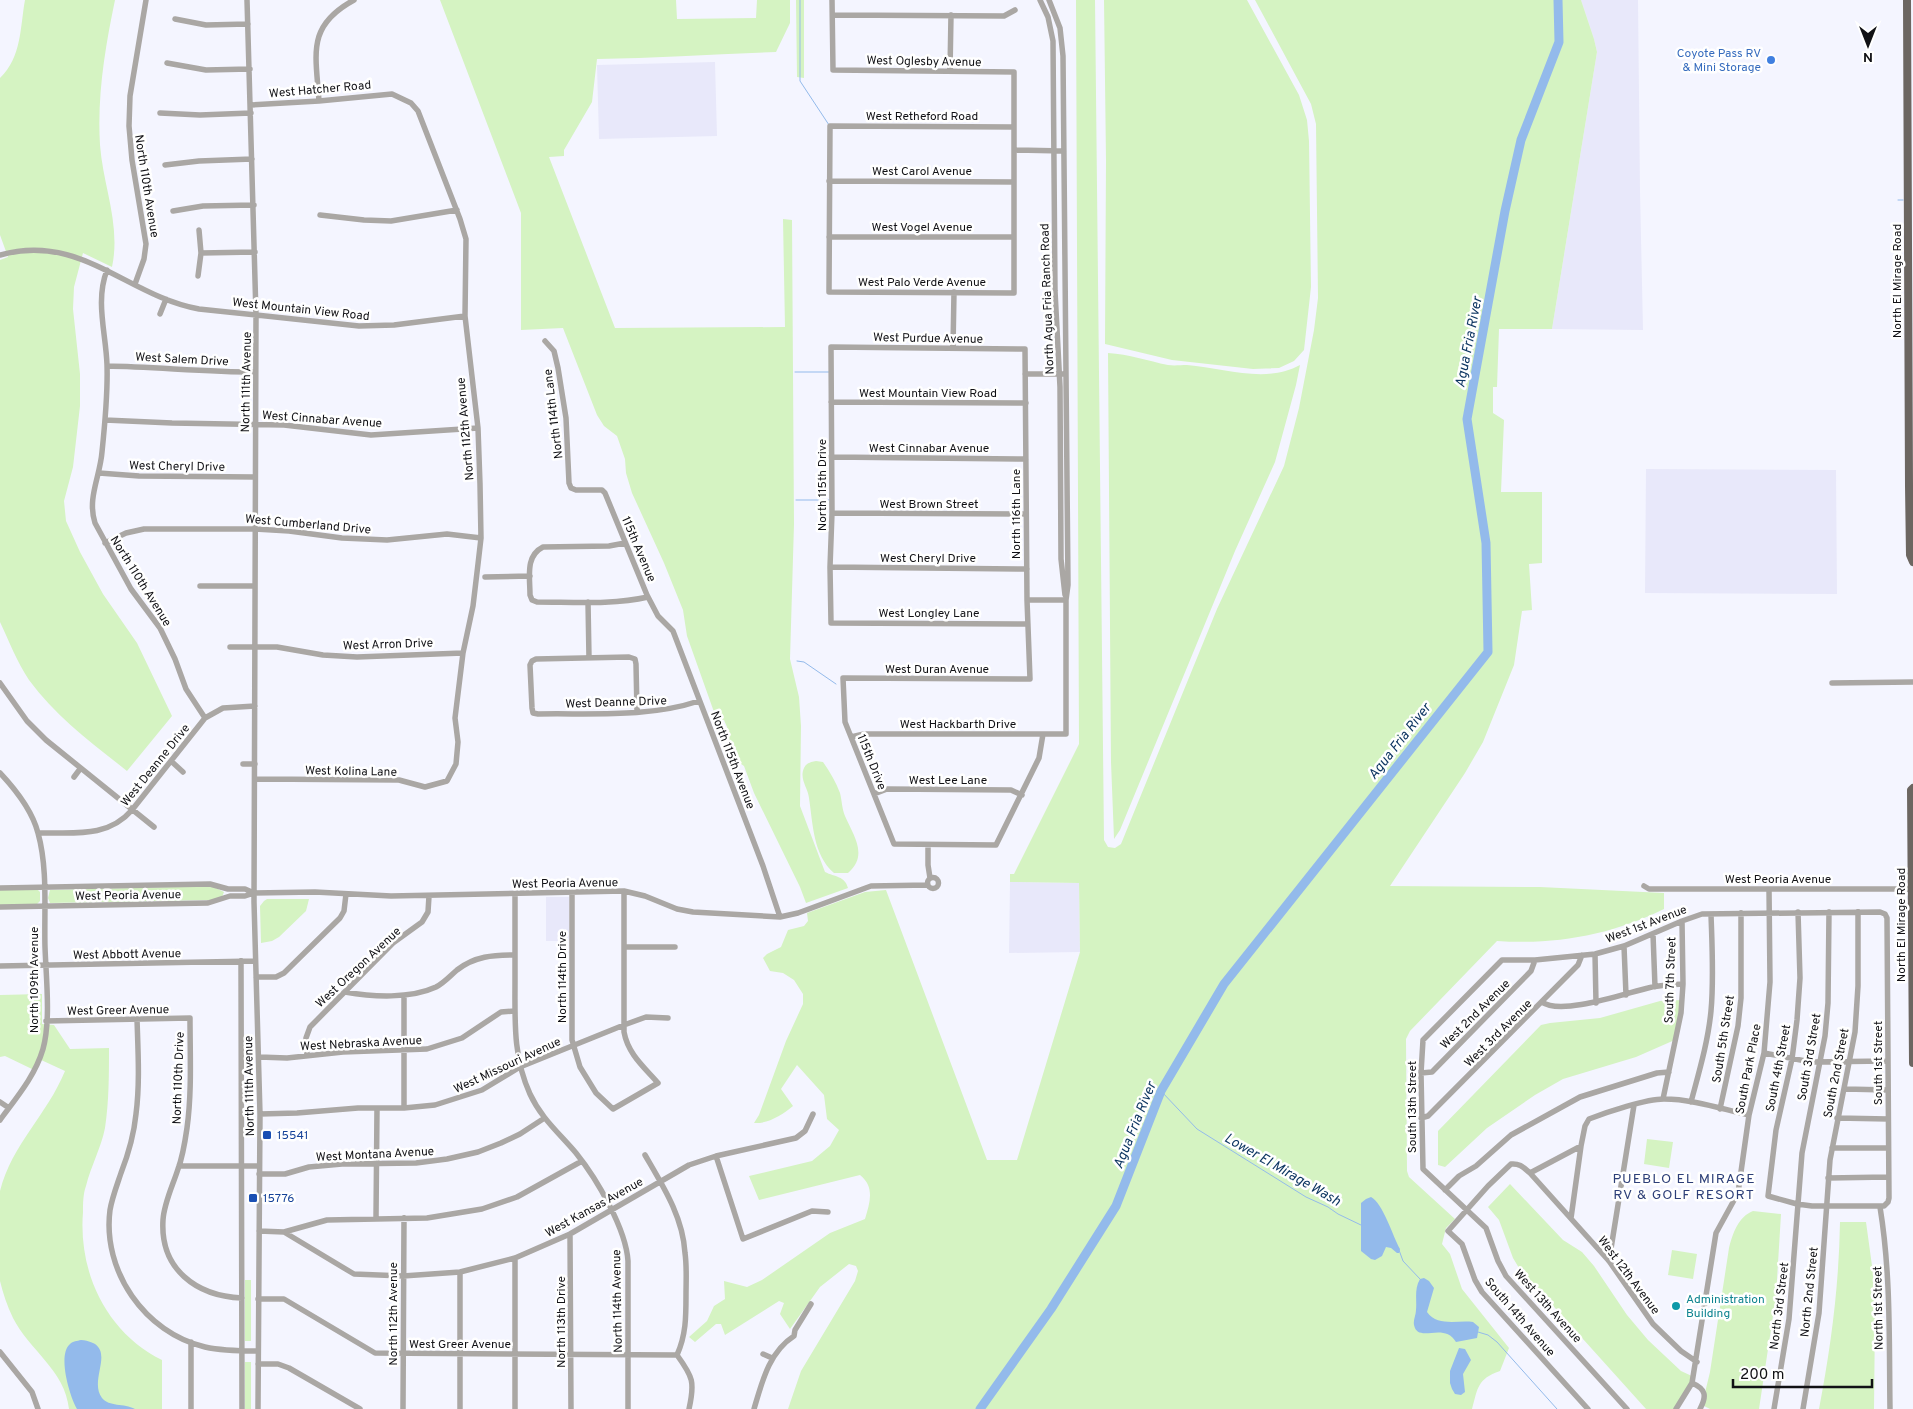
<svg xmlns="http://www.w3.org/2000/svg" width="1913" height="1409" viewBox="0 0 1913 1409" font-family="Overpass,sans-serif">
<rect width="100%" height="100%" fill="#f4f5ff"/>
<!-- built -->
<path fill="#e8e8fa" d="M1581 0H1638L1640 191 1643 330 1552 329 1597 52 1594 39Z
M715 62 717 136 599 139 597 65Z
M1646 469 1836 470 1837 594 1645 593Z
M1010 882 1079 883 1080 952 1009 953Z
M546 897H569V941H546Z"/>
<!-- green -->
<path fill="#d5f3c2" d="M25 0H115C105 48 97 96 100 145 103 186 121 225 112 267L83 253 74 287 73 309 80 374V406L73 467 64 501 66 521 80 552 103 594 137 643 172 716 127 771C92 743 56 717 29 680 17 662 9 641 0 622V260L8 257 0 235V78C22 57 20 27 25 0Z
M440 0H676L677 19 756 18 757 0H790V23L776 52C716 54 657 58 597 59L592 102 564 150V156L549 157 615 328 785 327 783 219 792 220 794 524 790 659 799 697 801 726 800 806 825 872C835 877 845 876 848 888L806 903 800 887 754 793 744 766 737 761 732 752 727 727 724 720 718 719 714 712 687 636 683 610 664 563 632 493 626 473 625 459 617 436 604 426 597 415 563 328 521 330V213Z
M796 0H804V78L797 77Z
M1076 0H1095L1104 840 1108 847 1115 848 1121 844 1217 609 1284 466 1299 408 1314 330 1318 298 1316 124 1311 104 1255 0H1581L1594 39 1597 52 1552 329H1499L1497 387H1493V413L1504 420 1501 492H1542V563L1529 564 1532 610 1522 611 1514 665 1483 742 1465 773 1390 886 1540 887 1664 893V909C1611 935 1556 945 1497 941L1410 1031 1406 1039 1407 1171 1409 1177 1455 1219 1446 1228 1442 1244 1450 1254 1462 1289 1509 1348 1500 1371C1477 1379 1478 1388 1472 1409H788L801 1371 855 1281 858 1271 856 1266 849 1264 820 1287 790 1329 780 1314 784 1303 779 1301 725 1335 721 1324H716L695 1342 689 1337 707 1321 714 1306 725 1299 724 1281 747 1287 762 1280 830 1233 865 1219C870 1202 875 1187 860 1175L759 1200 749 1176 812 1161 830 1146 839 1130 827 1119 824 1095 797 1065 781 1089 793 1106C782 1115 768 1124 754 1123L759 1115 786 1041 803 1004V994L794 980 783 973 770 971 763 958 767 954 781 947 788 930 804 926 808 921 807 913 865 892 886 890 987 1160H1017L1080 952 1079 883 1010 882V874H1014L1079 744Z
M1104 0H1247L1299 95 1307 120 1309 141 1311 287 1304 350 1294 361 1279 368 1253 369 1172 360 1105 344 1106 161Z
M1108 353C1129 354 1148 361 1168 365 1174 366 1181 365 1187 365 1224 368 1266 384 1300 365L1296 385 1275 462 1235 551 1120 830 1114 839 1111 762Z
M816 761 823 762C830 772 836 782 840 793 842 801 842 809 845 816 853 835 869 855 848 873H834C813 855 813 824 809 798 808 788 799 779 804 768 806 763 811 762 816 761Z
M212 886 224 892 222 897 212 900 50 903 48 898 50 890Z
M0 890H38L40 892V901L37 904 0 905Z
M267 899H309L306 911 279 937 272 941 261 943 260 906 264 901Z
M42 994V1024L54 1025 70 1049 109 1048C109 1075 109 1102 105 1128 101 1148 91 1166 86 1186 83 1194 83 1204 83 1212 78 1273 107 1333 162 1360V1409H69C65 1370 29 1350 13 1318 7 1306 3 1293 0 1281V1191C12 1144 47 1115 65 1071L39 1059 34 1070 5 1056 0 1057V995Z
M1682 1000 1677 1039 1636 1057 1563 1079 1535 1095 1487 1128 1445 1167 1438 1165V1131L1541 1025 1550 1023 1600 1018 1660 1001Z
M1647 1139 1673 1142 1669 1168 1644 1164Z
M1510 1184 1563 1240 1582 1252 1594 1266 1627 1315 1648 1340 1681 1371 1694 1377 1676 1409H1646L1519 1268 1513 1258 1499 1220 1488 1207Z
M1753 1211 1781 1214 1776 1296 1759 1409H1710L1702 1405 1710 1372 1729 1248C1733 1233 1738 1217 1753 1211Z
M1840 1222H1866L1873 1273 1875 1315 1874 1409H1819C1831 1347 1839 1285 1840 1222Z
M1672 1250 1697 1254 1693 1279 1668 1275Z
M245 1280H251V1341H245Z
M245 1362H251V1409H245Z"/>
<!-- water -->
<path fill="#93baeb" d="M1371 1197C1383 1203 1393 1237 1400 1249L1399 1253H1397L1391 1248 1386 1247 1382 1256 1375 1260 1371 1259 1361 1251V1203L1366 1199Z
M1424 1278 1429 1281 1434 1288 1427 1312C1438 1327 1457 1320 1473 1322L1479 1327 1477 1338 1456 1342C1444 1321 1418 1344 1414 1325 1413 1320 1416 1315 1416 1310 1417 1300 1414 1289 1420 1279Z
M81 1340C121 1344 87 1379 102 1398 109 1407 124 1403 135 1409H77C70 1397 57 1355 70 1344 73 1341 77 1341 81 1340Z
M1459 1348 1465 1349 1471 1360 1463 1374 1465 1392 1461 1395 1455 1394 1452 1389 1450 1383V1371Z"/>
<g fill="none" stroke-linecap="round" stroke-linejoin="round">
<!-- stream -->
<path stroke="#93baeb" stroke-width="1" d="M800 0V81L829 125
M1898 200H1903
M795 372H830
M796 500H829
M797 661 804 662 836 684
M1161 1091 1197 1129 1306 1197 1328 1207 1338 1214 1363 1226
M1399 1250 1403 1261 1420 1279
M1478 1332 1488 1335 1497 1342 1557 1409"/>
<!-- river -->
<path stroke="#93baeb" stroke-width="9" d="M980 1409 1051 1309 1116 1206 1161 1091 1224 984 1488 652 1486 543 1467 419 1505 211 1521 140 1559 42 1558 0"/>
<!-- minor -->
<path stroke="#aaa7a4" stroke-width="5.5" d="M247 0 256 315 254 902 260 1114 258 1409
M832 0 833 70 1014 72V293L829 292 830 126 1014 127
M1040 0 1048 17 1053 41 1055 291 1060 387 1061 559 1065 595
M833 15 1004 16 1015 10
M175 19 206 25 248 24
M167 63 206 70 250 69
M950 71 951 15
M319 101C316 54 306 26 354 0
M251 105 319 101 392 94 411 103 418 111 460 219 466 239 465 316 478 428 480 484 481 538 478 564 473 606 463 653 455 718 458 742 456 764 447 781 425 787 399 780 255 779
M160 113 200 115 251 113
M1014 150 1064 151
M165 165 199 161 252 159
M829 181 1014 182
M173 211 203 206 254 205
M320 215 364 220 391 221 457 210
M829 237H1014
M201 253 255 252
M0 255C80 232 127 296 199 309L359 326 394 325 465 316
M107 270C95 301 106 333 107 365 108 394 105 423 102 452 100 477 87 498 95 523L131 589 160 628 175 659 186 689 205 718
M198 276 201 253 199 230
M135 284 144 259 146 244 132 160 129 126 130 96 146 0
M160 314 166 299
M545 341 554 351 558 368 566 418 569 483 571 488 576 490H602L605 493 647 595 658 616 673 631 763 866 780 917
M953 348 954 292
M107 366C157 367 206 372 255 372
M1025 374H1063
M831 402 1026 403
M105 420 172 423 284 425 371 435 478 428
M831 457 1026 459
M99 473 139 476 255 477
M832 513 1026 514
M105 543 126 533 144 529H255L289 531 342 538 387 540 447 534 481 538
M625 543 609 546 543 547C525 556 530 577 530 595L532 600 537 602C573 602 613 605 648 597
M830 567 1027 569
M485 577 530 576
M200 586H254
M1027 600H1066
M588 602 589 658
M1028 624 831 623 830 567 832 513 831 347 1025 349 1027 600 1030 679 843 678 845 722 894 844 996 845 1039 758 1043 734
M230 647H277L323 655 357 657 463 653
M0 683 27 721 46 740 154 827
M1832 683 1913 682
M637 712 636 664 635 659 629 657 536 659 532 661 530 665 532 708 533 713 538 714C591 713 648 718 699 701
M851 737 864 734H1066V600L1068 585 1063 56 1060 28 1049 0
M171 761 183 772
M243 764H255
M0 773C16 790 32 810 38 833 48 869 44 910 45 947 46 977 51 1020 43 1049 35 1076 17 1097 0 1120
M74 777 80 769
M874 794 887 789 1011 790 1022 795
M38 833C72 832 107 839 132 810L205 718 223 708 255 706
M928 845V865L930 878
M927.5 883a5.5 5.5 0 1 1 11 0a5.5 5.5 0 1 1-11 0Z
M1644 886 1649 889H1913
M0 888 210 884 228 889H245L254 893
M572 892V1040L580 1067 596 1093 613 1109 658 1083C644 1067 628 1054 624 1032V891
M515 894C515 924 515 953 515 982 515 1021 513 1057 530 1094 541 1118 559 1133 576 1153 597 1179 626 1229 628 1261V1409
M0 907 208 903 230 896H245L254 893 315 892 391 896 624 891 645 896 677 909 693 912 780 917 798 913 871 886 928 885
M1653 934 1655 987
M1624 946 1626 995
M624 947H675
M1595 954 1596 1003
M241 961 242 1409
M0 966 255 961
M256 977H276L284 973 340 918 344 911 346 894
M345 992C373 997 410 999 436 987 444 983 450 976 457 970 475 956 493 955 515 955
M404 995V1108
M1542 1002C1561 1016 1626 993 1648 988 1659 985 1671 985 1683 984
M137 1019C138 1051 140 1083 136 1114 134 1134 128 1155 121 1173 117 1185 112 1198 110 1210 102 1271 145 1333 205 1347 223 1351 241 1351 258 1351
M46 1021 190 1018C190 1055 192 1092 187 1128 185 1142 183 1156 178 1169 173 1185 164 1203 163 1220 160 1269 196 1296 242 1298
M1764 1053 1811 1062 1887 1061
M307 1056 306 1038 310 1027 393 943 422 922 428 912 429 896
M259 1057 287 1058 343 1052 427 1049 462 1038 501 1012 515 1011
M1421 1073 1432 1072 1531 971 1535 960
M1845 1089 1888 1090
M1663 1099 1681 1013 1683 984 1682 921
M0 1102 9 1108
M1691 1102C1699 1072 1708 1042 1711 1011 1714 979 1712 946 1711 914
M1720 1109 1738 1026 1741 998V913
M260 1114 297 1113 358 1108H404L435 1105 482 1090 520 1067 624 1025 646 1017 668 1018
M1421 1118 1428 1116 1578 965 1582 955
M1837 1118 1888 1119
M1832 1148H1888
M645 1155C663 1186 683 1217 685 1253 687 1267 686 1281 686 1295 686 1317 686 1335 677 1355
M716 1156 743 1239 812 1211 828 1212
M179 1166H259
M1530 1173 1609 1261 1653 1324 1681 1351 1697 1362
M259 1174H285L309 1167 342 1164 416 1163 447 1159 478 1152 501 1143 520 1134 543 1119
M1828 1178 1888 1177
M1445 1190 1459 1176 1476 1166 1511 1135 1580 1097 1657 1073 1669 1072
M1880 1207C1891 1274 1889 1341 1890 1409
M376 1218 377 1108
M1571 1218 1581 1146
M259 1231 284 1232 354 1274 403 1276 460 1272 515 1258 570 1234 689 1165 716 1156 796 1138 805 1131 813 1114
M284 1232 327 1220 427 1218 482 1209 517 1197 582 1161
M570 1234 571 1409
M515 1258V1409
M1609 1261 1634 1105
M460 1272V1409
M258 1299H284L375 1353 677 1355
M191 1342V1409
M0 1352 32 1392 38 1409
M763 1354 772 1358
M677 1355C693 1377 695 1382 689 1409
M258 1364H278L289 1368 360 1409
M1692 1383C1706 1389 1707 1396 1700 1409
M403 1409 404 1218
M754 1409C762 1382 769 1352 794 1336L795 1330 811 1304
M1588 1409 1482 1292 1475 1280 1462 1244 1448 1231 1488 1186 1511 1164C1520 1163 1524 1168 1530 1173L1581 1146 1585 1126 1589 1119C1607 1112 1646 1099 1664 1099 1692 1099 1722 1109 1749 1115
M1627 1409 1506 1276 1498 1261 1486 1228 1423 1169 1421 1073 1423 1040 1502 960H1535L1595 954 1624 946 1682 921 1702 914 1880 912 1885 914 1887 918 1889 1198 1888 1202 1884 1206H1812L1797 1204 1768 1196 1776 1130 1792 1059 1797 1020 1800 978 1798 912
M1676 1409 1692 1383 1716 1233 1738 1193 1749 1115 1764 1053 1770 982 1769 889
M1774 1409 1789 1319 1802 1153 1825 1036 1828 1003 1829 912
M1803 1409 1819 1313 1830 1160 1855 1032 1858 986V912"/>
<!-- major -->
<path stroke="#6c6661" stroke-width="8" d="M1907 0 1909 486 1910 555 1913 562
M1913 788 1911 790 1913 1063"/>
</g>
<!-- markers -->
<circle fill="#3f7fe0" stroke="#fff" stroke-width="2" cx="1771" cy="60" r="5"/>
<g fill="#1a4fb4" stroke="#fff" stroke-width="2">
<rect x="262" y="1130" width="10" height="10" rx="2.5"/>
<rect x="248" y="1193" width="10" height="10" rx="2.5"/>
</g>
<circle fill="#0f9aa8" stroke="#fff" stroke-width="2" cx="1676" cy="1306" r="5"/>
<g text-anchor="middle" stroke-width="5" stroke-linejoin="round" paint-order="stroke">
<!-- shop labels -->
<g font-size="12" fill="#366cbe" stroke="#fff" text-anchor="end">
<text x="1761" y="57">Coyote Pass RV<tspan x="1761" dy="14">&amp; Mini Storage</tspan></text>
</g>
<!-- street labels -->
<g font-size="12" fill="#111115" stroke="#fff">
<text transform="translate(924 61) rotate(1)" y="4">West Oglesby Avenue</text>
<text transform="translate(320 89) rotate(-5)" y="4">West Hatcher Road</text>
<text x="922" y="120">West Retheford Road</text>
<text x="922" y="175">West Carol Avenue</text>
<text transform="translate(147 186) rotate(81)" y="4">North 110th Avenue</text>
<text x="922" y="231">West Vogel Avenue</text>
<text transform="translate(1897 281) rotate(-90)" y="4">North El Mirage Road</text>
<text x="922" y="286">West Palo Verde Avenue</text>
<text transform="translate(1047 299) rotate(-92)" y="4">North Agua Fria Ranch Road</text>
<text transform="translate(301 309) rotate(6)" y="4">West Mountain View Road</text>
<text transform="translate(928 338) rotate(1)" y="4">West Purdue Avenue</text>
<text transform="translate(182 359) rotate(3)" y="4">West Salem Drive</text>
<text transform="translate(246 382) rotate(-89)" y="4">North 111th Avenue</text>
<text x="928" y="397">West Mountain View Road</text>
<text transform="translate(553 414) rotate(-97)" y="4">North 114th Lane</text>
<text transform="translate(322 419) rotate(4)" y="4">West Cinnabar Avenue</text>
<text transform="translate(465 429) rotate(-95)" y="4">North 112th Avenue</text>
<text x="929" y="452">West Cinnabar Avenue</text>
<text transform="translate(177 466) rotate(1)" y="4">West Cheryl Drive</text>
<text transform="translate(822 485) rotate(-90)" y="4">North 115th Drive</text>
<text x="929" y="508">West Brown Street</text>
<text transform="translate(1016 514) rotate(-90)" y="4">North 116th Lane</text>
<text transform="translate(308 524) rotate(5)" y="4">West Cumberland Drive</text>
<text transform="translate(639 549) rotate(67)" y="4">115th Avenue</text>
<text x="928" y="562">West Cheryl Drive</text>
<text transform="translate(141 581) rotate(58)" y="4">North 110th Avenue</text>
<text x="929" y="617">West Longley Lane</text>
<text transform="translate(388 644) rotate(-2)" y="4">West Arron Drive</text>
<text x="937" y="673">West Duran Avenue</text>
<text transform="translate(616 702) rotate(-2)" y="4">West Deanne Drive</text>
<text x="958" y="728">West Hackbarth Drive</text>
<text transform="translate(733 760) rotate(69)" y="4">North 115th Avenue</text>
<text transform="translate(872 762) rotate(68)" y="4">115th Drive</text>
<text transform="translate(155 765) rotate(-51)" y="4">West Deanne Drive</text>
<text transform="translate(351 771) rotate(1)" y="4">West Kolina Lane</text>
<text x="948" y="784">West Lee Lane</text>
<text x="1778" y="883">West Peoria Avenue</text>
<text transform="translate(565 883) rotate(-1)" y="4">West Peoria Avenue</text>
<text transform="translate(128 895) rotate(-1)" y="4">West Peoria Avenue</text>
<text transform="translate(1646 924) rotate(-21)" y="4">West 1st Avenue</text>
<text transform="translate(1901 925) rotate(-90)" y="4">North El Mirage Road</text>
<text transform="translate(127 954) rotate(-1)" y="4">West Abbott Avenue</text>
<text transform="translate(358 967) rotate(-43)" y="4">West Oregon Avenue</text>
<text transform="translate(562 977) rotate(-90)" y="4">North 114th Drive</text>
<text transform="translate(34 980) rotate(-90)" y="4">North 109th Avenue</text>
<text transform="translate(1670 980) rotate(-88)" y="4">South 7th Street</text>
<text transform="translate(118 1010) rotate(-1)" y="4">West Greer Avenue</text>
<text transform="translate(1475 1014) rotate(-45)" y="4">West 2nd Avenue</text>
<text transform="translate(1498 1033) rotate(-45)" y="4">West 3rd Avenue</text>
<text transform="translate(1723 1039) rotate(-81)" y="4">South 5th Street</text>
<text transform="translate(361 1043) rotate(-3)" y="4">West Nebraska Avenue</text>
<text transform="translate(1809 1057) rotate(-80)" y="4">South 3rd Street</text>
<text transform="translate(1878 1063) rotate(-90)" y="4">South 1st Street</text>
<text transform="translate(507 1065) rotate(-25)" y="4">West Missouri Avenue</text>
<text transform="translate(1778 1068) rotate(-79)" y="4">South 4th Street</text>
<text transform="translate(1748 1069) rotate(-79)" y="4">South Park Place</text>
<text transform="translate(1836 1073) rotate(-79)" y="4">South 2nd Street</text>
<text transform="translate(178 1078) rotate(-88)" y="4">North 110th Drive</text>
<text transform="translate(249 1086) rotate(-91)" y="4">North 111th Avenue</text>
<text transform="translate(1412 1107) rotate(-90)" y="4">South 13th Street</text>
<text transform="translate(375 1154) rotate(-3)" y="4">West Montana Avenue</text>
<text transform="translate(594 1207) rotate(-29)" y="4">West Kansas Avenue</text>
<text transform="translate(1629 1275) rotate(53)" y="4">West 12th Avenue</text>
<text transform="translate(1809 1292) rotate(-84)" y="4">North 2nd Street</text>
<text transform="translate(617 1301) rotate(-91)" y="4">North 114th Avenue</text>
<text transform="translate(1548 1306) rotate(48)" y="4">West 13th Avenue</text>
<text transform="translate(1779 1306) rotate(-83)" y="4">North 3rd Street</text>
<text transform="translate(1878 1308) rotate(-91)" y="4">North 1st Street</text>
<text transform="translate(393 1314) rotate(-90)" y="4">North 112th Avenue</text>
<text transform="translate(1520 1317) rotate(49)" y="4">South 14th Avenue</text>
<text transform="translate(561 1322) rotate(-90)" y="4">North 113th Drive</text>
<text x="460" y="1348">West Greer Avenue</text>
</g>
<!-- transit labels -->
<g font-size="12" fill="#164399" stroke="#fff" text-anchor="start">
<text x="277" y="1139">15541</text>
<text x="263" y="1202">15776</text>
</g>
<!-- culture labels -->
<g font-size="12" fill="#0d838f" stroke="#fff" text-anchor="start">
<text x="1686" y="1303">Administration<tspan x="1686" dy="14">Building</tspan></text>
</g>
<!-- water labels -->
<g font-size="14" font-style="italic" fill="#0e3662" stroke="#fff">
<text transform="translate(1468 342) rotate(-79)" y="5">Agua Fria River</text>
<text transform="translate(1399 741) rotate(-52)" y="5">Agua Fria River</text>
<text transform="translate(1134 1125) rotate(-68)" y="5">Agua Fria River</text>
<text transform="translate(1283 1169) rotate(30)" y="5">Lower El Mirage Wash</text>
</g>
<!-- neighbourhood labels -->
<g font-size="14" letter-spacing="1" fill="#2d3f78" stroke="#fff">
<text x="1684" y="1183">PUEBLO EL MIRAGE<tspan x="1684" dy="16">RV &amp; GOLF RESORT</tspan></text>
</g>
</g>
<!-- north arrow -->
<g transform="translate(1868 45) rotate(180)" stroke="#ffffff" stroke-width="4" paint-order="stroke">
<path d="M0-4L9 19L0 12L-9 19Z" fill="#111115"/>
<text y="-8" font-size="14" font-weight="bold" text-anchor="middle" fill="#111115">N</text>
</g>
<!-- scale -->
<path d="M1733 1379v8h139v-8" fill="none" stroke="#111115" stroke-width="2.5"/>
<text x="1740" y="1379" font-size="15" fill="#111115" stroke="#ffffff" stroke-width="4" paint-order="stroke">200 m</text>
</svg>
